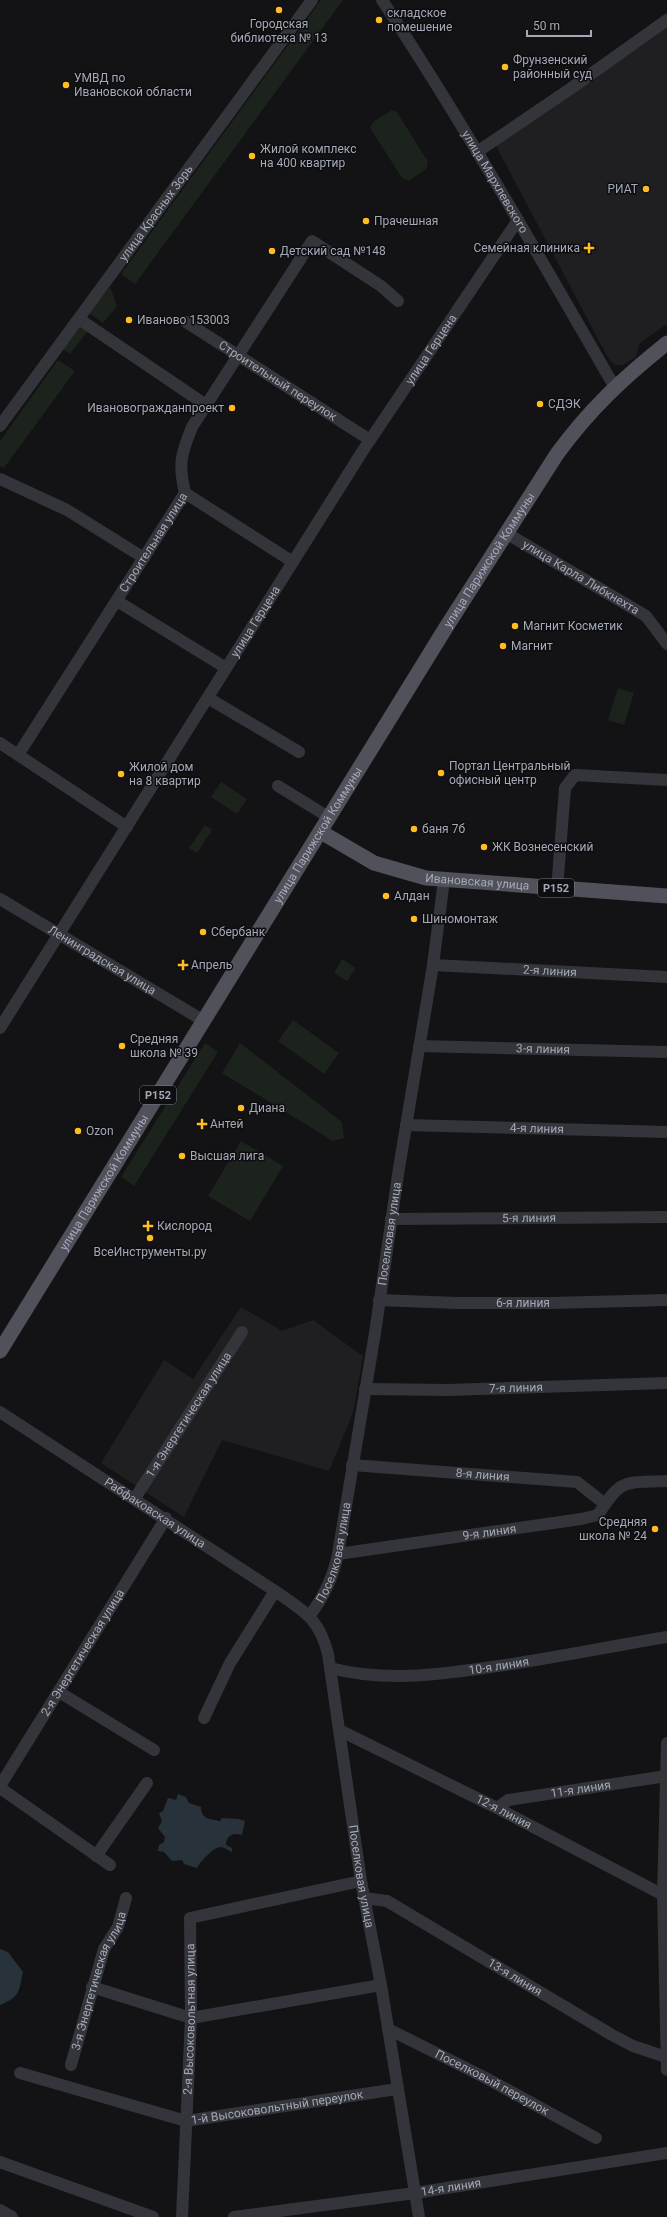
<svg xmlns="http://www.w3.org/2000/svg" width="667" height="2217" viewBox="0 0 667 2217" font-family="Roboto,sans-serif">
<rect width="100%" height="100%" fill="#131315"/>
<!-- built -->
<path fill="#1f1f22" d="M667 22V324L639 344 636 357 623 365H615L608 358 493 140Z
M241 1307 282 1331 313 1320 363 1356 353 1413 329 1471 222 1440 184 1517 101 1463 164 1360 193 1379Z"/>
<!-- green -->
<path fill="#1b231c" d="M321 0H343L135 284 121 274Z
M392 110 397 112 428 162 426 169 409 181 402 178 370 128 373 122Z
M110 287 117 306 103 323 89 313Z
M84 321 91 327 70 354 63 349Z
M58 360 75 371 4 468 0 466V441Z
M618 688 634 693 624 725 608 720Z
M221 782 247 799 237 814 211 797Z
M205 825 212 830 197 853 189 848Z
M342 959 356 968 347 981 334 973Z
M293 1020 339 1053 324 1074 278 1041Z
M205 1043 218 1052 134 1186 121 1177Z
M240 1043 342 1122 344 1138 333 1141 222 1073Z
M241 1141 283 1166 250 1221 208 1196Z"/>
<!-- water -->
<path fill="#28323a" d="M178 1794 186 1797 189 1803 201 1807C201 1820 211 1819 220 1821L222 1818 239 1819 245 1821 242 1835C233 1832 226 1836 226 1845L232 1848V1852C228 1850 224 1847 220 1847 213 1848 200 1862 197 1868L184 1864 182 1860 172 1861 164 1852 158 1851 159 1845 164 1842 165 1837 158 1828 162 1821 159 1813 163 1811 168 1798 176 1800Z
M0 1949 8 1952 23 1972C19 1991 20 1997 0 2005Z"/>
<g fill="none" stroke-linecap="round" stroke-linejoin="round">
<!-- minor -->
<g stroke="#34353b" stroke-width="12">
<path id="s1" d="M382 0C465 126 539 256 614 386"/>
<path d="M477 152 570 89 667 20"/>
<path d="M79 319 206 405"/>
<path id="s2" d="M186 322 370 440"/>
<path id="s3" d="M0 426 312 0"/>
<path d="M0 479 67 510 144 558"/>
<path d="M185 493 293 562"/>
<path id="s4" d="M506 533 646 616 667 644"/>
<path d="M117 601 226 668"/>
<path d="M208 698 299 752"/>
<path d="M0 743 127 827"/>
<path id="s5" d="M18 755 185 493C178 464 181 454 192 427L312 241 381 286 398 301"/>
<path d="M278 786 330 818"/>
<path d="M557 889 565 788 575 775 667 780"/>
<path id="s6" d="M0 899 204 1021"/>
<path id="s7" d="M433 965 667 977"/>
<path id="s8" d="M0 1028 362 452 518 220"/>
<path id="s9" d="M419 1046 667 1052"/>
<path id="s10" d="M406 1125 667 1132"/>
<path id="s11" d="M391 1219 667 1217"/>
<path id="s12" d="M379 1300 457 1303H552L667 1300"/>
<path id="s13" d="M365 1389 448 1390 667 1383"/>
<path id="s14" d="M0 1412 275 1591C304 1611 319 1618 328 1654L361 1881 381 1985 419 2217"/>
<path id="s15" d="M352 1465 577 1482 605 1504"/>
<path id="s16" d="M135 1498 242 1332"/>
<path id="s17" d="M338 1554 581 1519 598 1515C622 1477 624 1483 667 1481"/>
<path id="s18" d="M310 1615C324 1597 333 1577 338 1554L375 1333 399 1168 433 965 444 880"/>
<path id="s19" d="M330 1668C388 1683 446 1674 505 1665 559 1657 613 1646 667 1637"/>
<path d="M59 1692 154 1750"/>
<path d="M204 1718 230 1663 275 1591"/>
<path id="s20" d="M339 1730 497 1808 667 1897"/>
<path d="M667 1743 663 1895 667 2070"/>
<path id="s21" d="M0 1786 166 1518"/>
<path d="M0 1788 110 1865"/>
<path id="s22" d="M497 1808 508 1800 667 1776"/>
<path d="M96 1856 147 1783"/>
<path id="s23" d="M364 1898 387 1901 612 2035 633 2046 666 2057"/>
<path d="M92 1987 191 2018 381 1985"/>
<path id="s24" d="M388 2029 484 2077 596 2138"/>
<path id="s25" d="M71 2065 104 1949 118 1927 126 1898"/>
<path id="s26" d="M20 2073 186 2121 397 2089"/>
<path d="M0 2162 153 2217"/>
<path d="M0 2210 12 2217"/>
<path id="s27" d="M182 2217 191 2018 190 1918 361 1881"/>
<path id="s28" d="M234 2217 415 2193 667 2153"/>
</g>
<!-- major -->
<g stroke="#50515a" stroke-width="15">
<path id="s29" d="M321 832 374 863 426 878 667 896"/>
<path id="s30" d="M0 1351 445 629 557 454C590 409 623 378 667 343"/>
</g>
</g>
<!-- markers -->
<g fill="#ffbd21" stroke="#0e0e10" stroke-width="1.5">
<circle cx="279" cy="10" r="4"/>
<circle cx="379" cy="20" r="4"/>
<circle cx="505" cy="67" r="4"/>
<circle cx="66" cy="85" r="4"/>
<circle cx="252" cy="156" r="4"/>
<circle cx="646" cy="189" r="4"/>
<circle cx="366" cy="221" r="4"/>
<path d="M587 242h4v4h4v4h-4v4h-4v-4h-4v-4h4z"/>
<circle cx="272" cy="251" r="4"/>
<circle cx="129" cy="320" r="4"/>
<circle cx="540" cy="404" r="4"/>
<circle cx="232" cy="408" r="4"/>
<circle cx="515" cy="626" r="4"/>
<circle cx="503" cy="646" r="4"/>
<circle cx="441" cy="773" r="4"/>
<circle cx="121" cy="774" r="4"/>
<circle cx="414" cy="829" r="4"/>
<circle cx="484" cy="847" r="4"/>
<circle cx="386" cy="896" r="4"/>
<circle cx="414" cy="919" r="4"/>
<circle cx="203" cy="932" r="4"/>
<path d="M181 959h4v4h4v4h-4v4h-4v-4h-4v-4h4z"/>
<circle cx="122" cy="1046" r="4"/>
<circle cx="241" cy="1108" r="4"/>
<path d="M200 1118h4v4h4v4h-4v4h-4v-4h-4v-4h4z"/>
<circle cx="78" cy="1131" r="4"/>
<circle cx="182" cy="1156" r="4"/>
<path d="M146 1220h4v4h4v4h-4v4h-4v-4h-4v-4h4z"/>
<circle cx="150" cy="1238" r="4"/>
<circle cx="655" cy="1529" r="4"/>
</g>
<g text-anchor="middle" stroke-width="3" stroke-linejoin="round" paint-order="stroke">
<!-- shield labels -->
<g fill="#0e0e10" stroke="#777a85" stroke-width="1">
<rect x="538" y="879" width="36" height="18" rx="3"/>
<rect x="140" y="1086" width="36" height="18" rx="3"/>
</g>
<g font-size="11" font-weight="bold" fill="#a4a9b7">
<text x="556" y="892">Р152</text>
<text x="158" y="1099">Р152</text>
</g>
<!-- poi labels -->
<g font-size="12" fill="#a4a9b7" stroke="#0e0e10" text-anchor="start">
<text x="387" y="17">складское<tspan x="387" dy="14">помешение</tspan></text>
<text x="279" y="28" text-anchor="middle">Городская<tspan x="279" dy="14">библиотека № 13</tspan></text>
<text x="513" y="64">Фрунзенский<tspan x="513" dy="14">районный суд</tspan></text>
<text x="74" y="82">УМВД по<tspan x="74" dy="14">Ивановской области</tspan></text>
<text x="260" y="153">Жилой комплекс<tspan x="260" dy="14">на 400 квартир</tspan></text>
<text x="638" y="193" text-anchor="end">РИАТ</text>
<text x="374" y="225">Прачешная</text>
<text x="580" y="252" text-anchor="end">Семейная клиника</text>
<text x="280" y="255">Детский сад №148</text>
<text x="137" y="324">Иваново 153003</text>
<text x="548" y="408">СДЭК</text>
<text x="224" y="412" text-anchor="end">Ивановогражданпроект</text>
<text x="523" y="630">Магнит Косметик</text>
<text x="511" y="650">Магнит</text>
<text x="449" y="770">Портал Центральный<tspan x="449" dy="14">офисный центр</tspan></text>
<text x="129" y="771">Жилой дом<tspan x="129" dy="14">на 8 квартир</tspan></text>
<text x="422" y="833">баня 7б</text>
<text x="492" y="851">ЖК Вознесенский</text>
<text x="394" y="900">Алдан</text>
<text x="422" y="923">Шиномонтаж</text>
<text x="211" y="936">Сбербанк</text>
<text x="191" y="969">Апрель</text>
<text x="130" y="1043">Средняя<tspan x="130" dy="14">школа № 39</tspan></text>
<text x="249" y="1112">Диана</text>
<text x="210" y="1128">Антей</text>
<text x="86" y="1135">Ozon</text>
<text x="190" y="1160">Высшая лига</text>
<text x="157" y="1230">Кислород</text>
<text x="150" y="1256" text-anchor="middle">ВсеИнструменты.ру</text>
<text x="647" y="1526" text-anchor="end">Средняя<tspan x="647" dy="14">школа № 24</tspan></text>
</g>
<!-- street labels -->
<g font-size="12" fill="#a4a9b7" stroke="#0e0e10">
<text dy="4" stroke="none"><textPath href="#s1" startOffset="214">улица Мархлевского</textPath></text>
<text dy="4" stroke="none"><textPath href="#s3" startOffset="264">улица Красных Зорь</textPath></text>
<text dy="4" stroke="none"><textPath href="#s8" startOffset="804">улица Герцена</textPath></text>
<text dy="4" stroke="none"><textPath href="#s2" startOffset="109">Строительный переулок</textPath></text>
<text dy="4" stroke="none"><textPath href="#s5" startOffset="252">Строительная улица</textPath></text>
<text dy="4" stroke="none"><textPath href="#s30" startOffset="930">улица Парижской Коммуны</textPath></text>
<text dy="4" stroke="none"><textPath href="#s4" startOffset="87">улица Карла Либкнехта</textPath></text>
<text dy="4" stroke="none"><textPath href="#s8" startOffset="480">улица Герцена</textPath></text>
<text dy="4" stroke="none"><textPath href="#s30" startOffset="606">улица Парижской Коммуны</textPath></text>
<text dy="4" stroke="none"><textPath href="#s29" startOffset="167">Ивановская улица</textPath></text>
<text dy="4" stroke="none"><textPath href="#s6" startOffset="119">Ленинградская улица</textPath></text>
<text dy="4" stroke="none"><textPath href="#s7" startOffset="117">2-я линия</textPath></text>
<text dy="4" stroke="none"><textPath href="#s9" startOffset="124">3-я линия</textPath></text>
<text dy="4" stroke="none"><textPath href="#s10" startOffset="131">4-я линия</textPath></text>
<text dy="4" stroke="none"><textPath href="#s30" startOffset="198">улица Парижской Коммуны</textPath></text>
<text dy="4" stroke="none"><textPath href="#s11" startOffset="138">5-я линия</textPath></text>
<text dy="4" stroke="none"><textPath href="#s18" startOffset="392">Поселковая улица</textPath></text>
<text dy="4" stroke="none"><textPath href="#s12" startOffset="144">6-я линия</textPath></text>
<text dy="4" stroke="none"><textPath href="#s13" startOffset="151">7-я линия</textPath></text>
<text dy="4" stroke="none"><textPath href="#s16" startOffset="99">1-я Энергетическая улица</textPath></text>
<text dy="4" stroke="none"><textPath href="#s15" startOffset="131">8-я линия</textPath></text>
<text dy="4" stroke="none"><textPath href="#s14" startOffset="185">Рабфаковская улица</textPath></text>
<text dy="4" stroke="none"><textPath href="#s17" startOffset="153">9-я линия</textPath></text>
<text dy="4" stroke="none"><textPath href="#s18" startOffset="68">Поселковая улица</textPath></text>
<text dy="4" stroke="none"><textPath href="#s21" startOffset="157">2-я Энергетическая улица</textPath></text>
<text dy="4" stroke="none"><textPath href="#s19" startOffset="170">10-я линия</textPath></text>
<text dy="4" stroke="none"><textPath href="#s22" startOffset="87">11-я линия</textPath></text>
<text dy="4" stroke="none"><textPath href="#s20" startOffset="184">12-я линия</textPath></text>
<text dy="4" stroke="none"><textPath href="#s14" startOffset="638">Поселковая улица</textPath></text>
<text dy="4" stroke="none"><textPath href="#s23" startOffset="172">13-я линия</textPath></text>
<text dy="4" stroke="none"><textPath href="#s25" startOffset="89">3-я Энергетическая улица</textPath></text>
<text dy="4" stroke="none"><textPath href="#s27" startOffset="198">2-я Высоковольтная улица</textPath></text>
<text dy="4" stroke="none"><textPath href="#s24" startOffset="117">Поселковый переулок</textPath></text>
<text dy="4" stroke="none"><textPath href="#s26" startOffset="265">1-й Высоковольтный переулок</textPath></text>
<text dy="4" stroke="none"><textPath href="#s28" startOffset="219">14-я линия</textPath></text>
</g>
</g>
<!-- scale -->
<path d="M527 30v6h64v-6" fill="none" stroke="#a4a9b7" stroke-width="2"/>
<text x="533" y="30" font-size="12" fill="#a4a9b7" stroke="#0e0e10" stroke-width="3" paint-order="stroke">50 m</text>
</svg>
